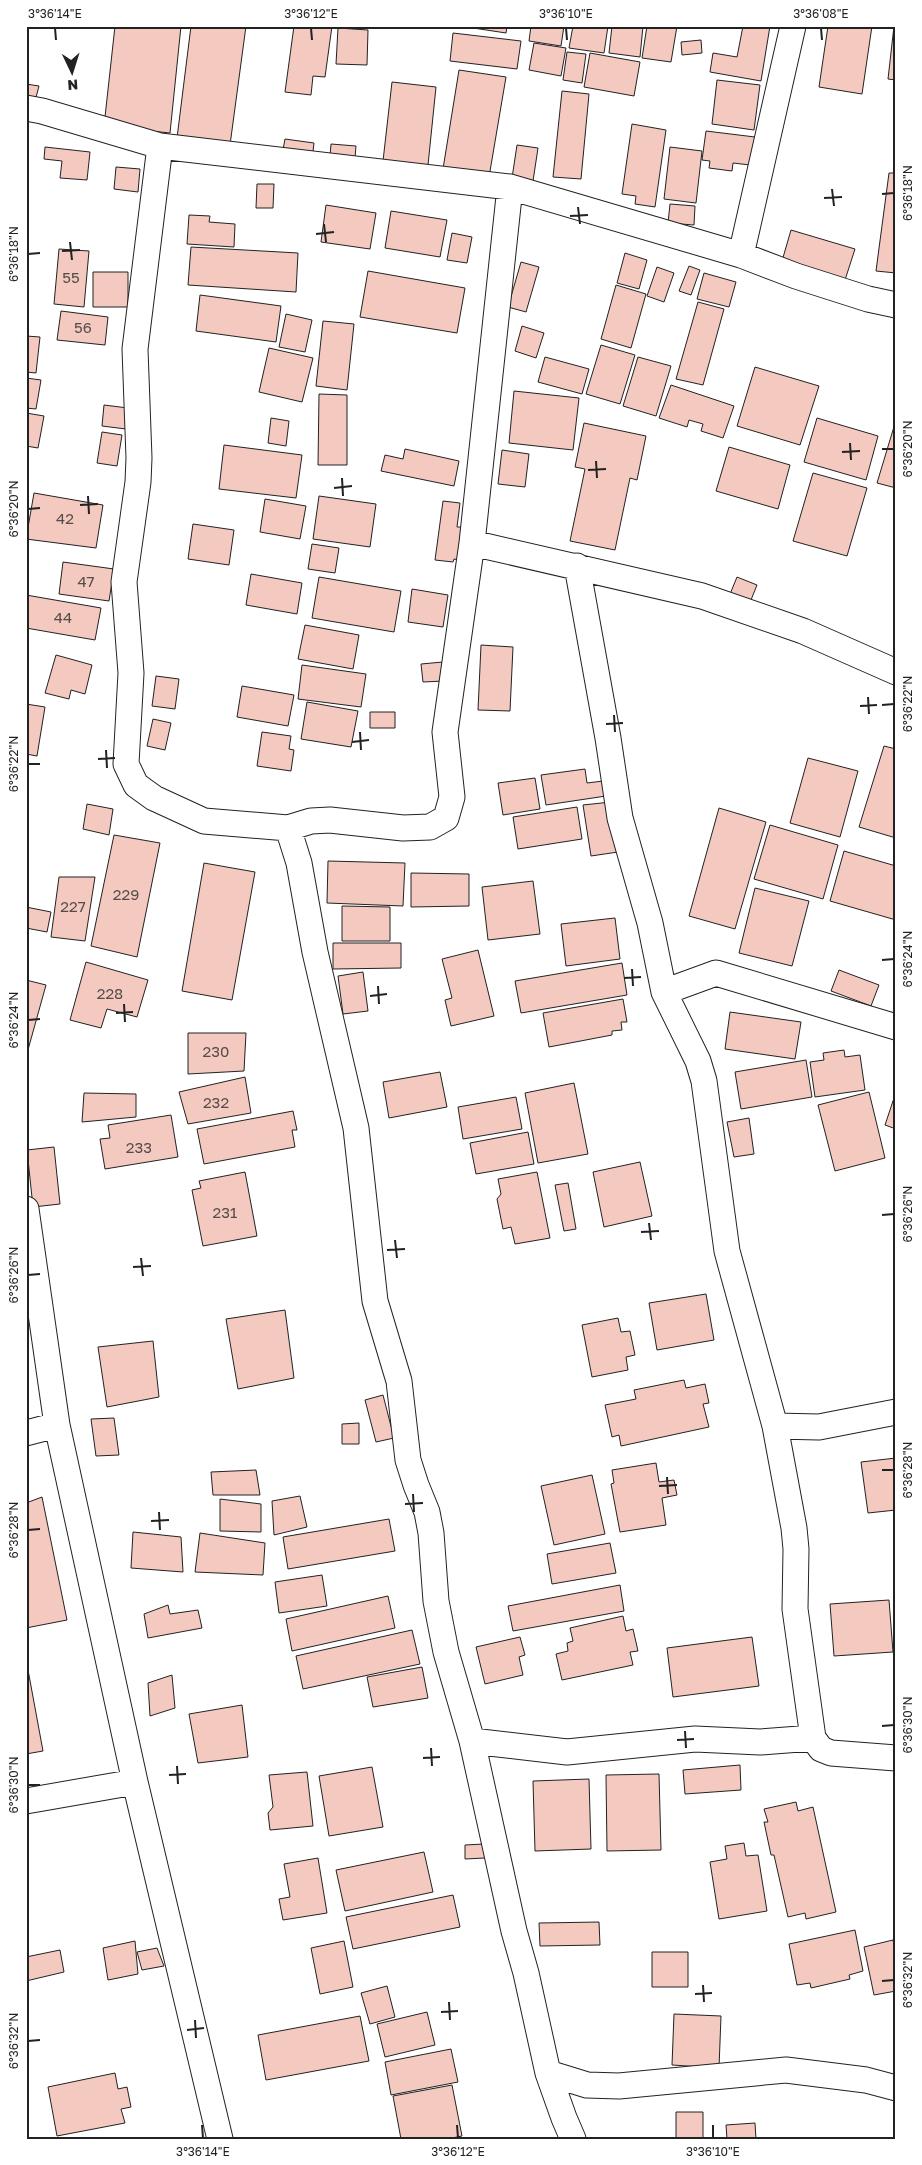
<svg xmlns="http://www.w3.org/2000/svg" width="922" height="2165" viewBox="0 0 922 2165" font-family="'Golos Text',sans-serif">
<rect width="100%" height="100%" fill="#fff"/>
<!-- building -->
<path fill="#f3c9c0" stroke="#222" d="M115 26H181L170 133 104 126Z
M191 26H246L230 145 177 138Z
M294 26H332L325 77 313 76 311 95 285 92Z
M460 26H507L506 33Z
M531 26H564L561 46 529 41Z
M573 26H608L604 53 569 48Z
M612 26H643L640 57 609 53Z
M647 26H677L671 62 642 58Z
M743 26H770L761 81 710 72 713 53 737 57Z
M828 26H872L862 94 819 87Z
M894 26H896V80L888 79Z
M338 28 368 30 367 65 336 64Z
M453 33 521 41 517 69 450 61Z
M701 40 702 53 682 55 681 42Z
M534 43 566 48 561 76 529 70Z
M567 52 586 54 582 83 563 80Z
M590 53 640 62 634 96 584 87Z
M459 70 506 77 488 183 442 175Z
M717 80 760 85 754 130 712 124Z
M392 82 436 87 428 165 383 161Z
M26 84 39 86 34 105 26 103Z
M562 91 589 94 581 179 553 177Z
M632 124 666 130 655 207 635 204 636 196 622 194Z
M706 131 755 137 750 165 733 163 732 171 709 168 710 161 702 160Z
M285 139 314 143 312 159 282 155Z
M331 144 356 146 355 158 330 156Z
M517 145 538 148 533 181 512 178Z
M45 147 90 152 87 180 60 178 62 161 44 159Z
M670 147 702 151 696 203 664 199Z
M116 167 140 169 138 192 114 189Z
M889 173H896V273L876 271Z
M257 184H274L273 208H256Z
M670 204 695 206 694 225 668 223Z
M326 205 376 213 370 249 321 242Z
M391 211 447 220 440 257 385 248Z
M189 215 210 216 209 222 235 224 234 247 187 244Z
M791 230 855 249 845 280 782 261Z
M452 233 472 237 467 263 447 260Z
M191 247 298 253 296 292 188 285Z
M59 249 89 251 84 307 54 304Z
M625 253 647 260 639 289 617 283Z
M521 262 539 267 526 312 508 307Z
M689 266 700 270 691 295 679 291Z
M657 267 674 273 664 302 647 296Z
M368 271 465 288 457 333 360 317Z
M93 272H128V307H93Z
M704 273 736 282 729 307 697 299Z
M616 285 646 294 631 348 601 339Z
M200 295 281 306 276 342 196 331Z
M698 302 724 309 703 385 676 379Z
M61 311 108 317 105 345 57 340Z
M286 314 312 320 305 352 279 347Z
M323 321 354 324 347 390 316 386Z
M522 326 544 333 536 358 515 351Z
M26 336 40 337 36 373 26 372Z
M601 345 635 355 620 404 586 394Z
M269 348 313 358 302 402 259 392Z
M545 357 589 369 582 394 538 382Z
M638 357 671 366 656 416 623 406Z
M755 367 819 386 800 445 737 426Z
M26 378 41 380 36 409 26 408Z
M671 385 734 406 723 438 701 431 703 424 689 420 687 427 659 418Z
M514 391 579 398 573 450 509 443Z
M319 394 347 395V465H318Z
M104 405 128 408 126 429 102 426Z
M26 413 44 416 38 448 26 446Z
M271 418 289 421 286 446 268 443Z
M817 418 878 436 866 480 804 462Z
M896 420V488L877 483Z
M584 423 646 436 637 480 630 478 615 550 570 541 585 469 575 467Z
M102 432 122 435 117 466 97 463Z
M224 445 302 455 296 498 219 489Z
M729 447 790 465 778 509 716 491Z
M405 449 459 461 454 486 381 471 385 455 403 459Z
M502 450 529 454 525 487 498 484Z
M813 473 867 488 847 556 793 541Z
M34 493 103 505 96 548 26 539Z
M319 496 376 504 370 547 313 539Z
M265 499 306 506 300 539 260 532Z
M443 501 460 503 457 527H463L459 560 454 559 453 562 435 560Z
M193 524 234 530 229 565 188 559Z
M312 544 339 548 335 573 308 569Z
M63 562 114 569 109 601 59 594Z
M251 574 302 583 297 614 246 605Z
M319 577 401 591 394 632 312 618Z
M737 577 757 585 751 600 728 599Z
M412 589 448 595 443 627 408 622Z
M26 595 101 608 95 640 26 628Z
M305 625 359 635 353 669 298 659Z
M481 645 513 647 510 711 478 710Z
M56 655 92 665 85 694 71 690 69 699 45 693Z
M443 662 444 681 423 682 421 664Z
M302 665 366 674 361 707 298 699Z
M156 676 179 679 175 709 152 706Z
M242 686 294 695 288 726 237 717Z
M307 702 358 711 351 747 301 739Z
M26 704 45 707 37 756 26 754Z
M370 712H395V728H370Z
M153 719 171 723 165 750 147 746Z
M262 732 291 736 289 749 294 750 291 771 257 766Z
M884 746 896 749V838L859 827Z
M808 758 858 771 840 837 790 823Z
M585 769 587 783 603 781 606 796 546 805 541 775Z
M535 778 540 809 503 815 498 783Z
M611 802 618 852 591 856 583 805Z
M87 804 113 809 109 835 83 829Z
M577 807 582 839 518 849 513 817Z
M719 808 766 822 735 929 689 916Z
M770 825 838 845 823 899 754 879Z
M114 835 160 843 137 957 91 946Z
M844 851 896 866V920L830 901Z
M328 861 405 863 403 906 327 903Z
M204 863 255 872 232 1000 182 991Z
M411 873 469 874V906L411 907Z
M59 877H95L85 941 51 937Z
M533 881 540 934 488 940 482 887Z
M755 888 809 901 792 966 739 953Z
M342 906 390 907V941H342Z
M26 907 51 912 47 932 26 928Z
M615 918 620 959 566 966 561 924Z
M333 943H401V968L333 969Z
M478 950 494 1016 451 1026 445 1000 452 998 442 959Z
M86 962 148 980 137 1017 107 1009 101 1028 70 1020Z
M622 963 627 995 521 1013 515 981Z
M839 970 879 985 871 1006 831 991Z
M363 972 368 1011 343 1014 338 976Z
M26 980 46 985 26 1057Z
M623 999 627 1022H621L622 1030 612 1031V1035L549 1047 543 1013Z
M730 1012 801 1022 795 1059 725 1049Z
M188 1033H246L244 1071 188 1074Z
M844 1050 845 1057 860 1055 865 1090 815 1097 810 1062 824 1060 823 1053Z
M806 1060 812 1097 741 1109 735 1072Z
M440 1072 447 1107 389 1118 383 1082Z
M245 1077 251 1113 188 1124 179 1092Z
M574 1083 588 1154 538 1163 525 1093Z
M869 1092 885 1158 835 1171 818 1105Z
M896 1092V1129L885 1125Z
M84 1093 136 1094V1117L82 1122Z
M516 1097 522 1129 463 1139 458 1107Z
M293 1111 297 1130H292L295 1147 204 1164 197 1129Z
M171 1115 178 1157 105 1169 100 1139 110 1138 108 1125Z
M749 1118 754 1154 734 1157 727 1122Z
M528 1132 534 1164 476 1174 470 1143Z
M54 1147 60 1204 33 1207 27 1150Z
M640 1162 652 1216 604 1227 593 1172Z
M245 1172 257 1236 203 1246 192 1190 201 1188 199 1181Z
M537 1172 550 1238 515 1244 511 1227 503 1229 497 1199 501 1194 498 1179Z
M568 1183 576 1229 564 1231 555 1185Z
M706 1294 714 1340 657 1350 649 1303Z
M285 1310 294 1378 238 1389 226 1319Z
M618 1318 621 1332 630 1331 635 1355 626 1357 628 1370 592 1377 582 1325Z
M153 1341 159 1397 107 1407 98 1347Z
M684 1380 686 1388 705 1384 709 1403 703 1404 709 1427 621 1446 619 1435 612 1437 605 1405 636 1399 634 1390Z
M383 1395 394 1438 376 1442 365 1400Z
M114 1418 119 1455 96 1456 91 1419Z
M359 1423V1444H342V1424Z
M896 1458V1510L868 1513 861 1462Z
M656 1463 659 1482 674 1480 677 1495 662 1498 666 1525 620 1532 611 1484 614 1483 612 1470Z
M256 1470 260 1495H213L211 1472Z
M592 1475 605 1534 554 1545 541 1486Z
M300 1496 307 1527 274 1535 272 1501Z
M42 1497 67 1620 26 1628V1503Z
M220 1499 261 1504V1532L220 1531Z
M389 1519 395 1551 288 1569 283 1537Z
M133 1532 181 1537 183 1572 131 1568Z
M200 1533 265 1543 263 1575 195 1572Z
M610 1543 616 1573 552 1584 547 1554Z
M322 1575 327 1606 279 1613 275 1582Z
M620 1585 624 1611 513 1631 508 1606Z
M388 1596 395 1628 292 1651 286 1619Z
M889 1600 893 1652 834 1656 830 1604Z
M168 1605 170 1614 198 1610 202 1628 148 1638 144 1614Z
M623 1616 626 1631 633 1629 638 1651 630 1652 633 1665 562 1680 556 1654 568 1651 567 1643 573 1641 570 1628Z
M412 1630 420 1664 303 1689 296 1656Z
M520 1637 525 1655 519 1657 523 1675 485 1684 476 1647Z
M752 1637 759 1686 673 1697 667 1648Z
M26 1659 43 1751 26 1754Z
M422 1667 428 1698 373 1707 367 1677Z
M172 1675 175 1708 150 1716 148 1683Z
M242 1705 248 1757 198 1763 189 1714Z
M740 1765 741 1790 685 1794 683 1770Z
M372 1767 383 1827 329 1836 319 1776Z
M307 1772 313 1826 270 1830 268 1813 273 1807 269 1775Z
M659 1774 661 1850 607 1851 606 1775Z
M589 1779 591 1849 535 1851 533 1781Z
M796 1802 798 1811 813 1807 836 1912 806 1919 805 1913 788 1917 774 1855H771L764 1822H768L764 1809Z
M744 1843 746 1856 758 1855 767 1911 719 1919 710 1862 727 1859 725 1846Z
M484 1844 485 1858 465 1859V1845Z
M424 1852 433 1892 345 1911 336 1870Z
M318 1858 327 1913 283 1920 279 1899 290 1897 284 1864Z
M453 1895 460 1927 353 1949 346 1917Z
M599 1922 600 1945 540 1946 539 1923Z
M855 1930 863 1971 849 1975 850 1979 811 1988 810 1983 797 1985 789 1944Z
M893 1940 896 1955V1991L874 1995 864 1947Z
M135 1941 138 1974 108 1980 103 1948Z
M344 1941 353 1987 320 1994 311 1948Z
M157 1948 164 1966 142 1970 137 1952Z
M60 1950 64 1972 26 1981V1957Z
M652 1952H688V1987H652Z
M387 1986 395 2017 370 2024 361 1993Z
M427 2012 435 2045 385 2057 377 2024Z
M674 2014 721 2016 719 2068 672 2065Z
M360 2016 369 2061 266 2080 258 2035Z
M451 2049 458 2082 391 2095 385 2062Z
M115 2073 118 2089 127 2087 131 2107 121 2109 125 2123 57 2136 48 2087Z
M452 2085 462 2136 447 2139H401L393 2096Z
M676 2112H703V2139H676Z
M755 2123 756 2139H727L726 2125Z"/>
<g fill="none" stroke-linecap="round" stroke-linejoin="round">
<!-- minor casing -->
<g stroke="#222" stroke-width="27">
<path id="minor" d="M26 108 42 111 160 146 510 187 741 255 796 276 868 299 896 305
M160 146 135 349 139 458 138 482 124 582 131 673 126 764 136 785 154 798 204 821 288 828 311 821 330 820 403 828 430 827 446 818 452 797 445 732 472 543 510 187
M741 255 793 26
M472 543 702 596 803 631 896 672
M577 566 608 738 620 818 650 923 664 992 698 1061 704 1081 727 1251 775 1426 794 1528 796 1549 795 1609 813 1738 821 1749 831 1753 896 1758
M288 828 299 863 315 952 356 1128 375 1301 399 1381 408 1460 416 1485 427 1512 431 1533 436 1601 446 1652 472 1741 514 1931 526 1973 548 2073 564 2118 573 2139
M664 992 716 973 896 1027
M26 1209 57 1425 135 1782 220 2139
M775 1426 819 1427 896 1412
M26 1433 57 1425
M472 1741 567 1752 695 1739 760 1742 813 1738
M26 1801 135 1782
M548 2073 587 2085 619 2086 786 2070 866 2080 896 2088"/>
</g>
<!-- minor -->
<use href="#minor" stroke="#fff" stroke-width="25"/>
</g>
<!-- ticks -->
<path fill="none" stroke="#222" stroke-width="2" d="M55 28 56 40M311 28 312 40M566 28 567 40M821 28 822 40M832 189 834 206M882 194 894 193M824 198 842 197M578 207 580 224M570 216 588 215M324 224 326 242M316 234 334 232M70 242 72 260M62 251 80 250M28 254 40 253M850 443 851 460M882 449H894M842 452 860 451M596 461 597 478M588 470 606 469M342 478 343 496M334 488 352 486M88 496 89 514M80 505 98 504M28 509 40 508M868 697 869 714M882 705 894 704M860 706 877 705M614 715 615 732M606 724 623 723M360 732 361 750M352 742 369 740M106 750 107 768M98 759 115 758M28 764H40M882 960 894 959M632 969 633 986M624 978 641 977M378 986 379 1004M370 996 387 994M124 1004 125 1022M116 1013 133 1012M28 1020 40 1019M882 1215 894 1214M649 1223 651 1240M641 1232 659 1231M395 1240 397 1258M387 1250 405 1249M141 1258 143 1276M133 1267 151 1266M28 1275 40 1274M882 1470H894M667 1477 668 1494M659 1486 677 1485M413 1494 414 1512M405 1504 423 1503M159 1512 160 1530M151 1521 169 1520M28 1530 40 1529M882 1726 894 1725M685 1731 686 1748M677 1740 694 1739M431 1748 432 1766M423 1758 440 1757M177 1766 178 1784M169 1775 186 1774M28 1785H40M882 1981 894 1980M703 1985 704 2002M695 1994 712 1993M449 2002 450 2020M441 2012 458 2011M195 2020 196 2038M187 2030 204 2028M28 2041 40 2040M202 2125 203 2138M457 2125 458 2138M713 2125V2138"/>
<g text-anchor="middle" stroke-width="4" stroke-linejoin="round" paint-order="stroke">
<!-- number labels -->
<g font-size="15" fill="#564c4a">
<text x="71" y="283">55</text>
<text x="83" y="333">56</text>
<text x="65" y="524">42</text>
<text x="86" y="587">47</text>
<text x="63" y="623">44</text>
<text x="126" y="900">229</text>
<text x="73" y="912">227</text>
<text x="110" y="999">228</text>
<text x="216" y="1057">230</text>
<text x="216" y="1108">232</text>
<text x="139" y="1153">233</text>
<text x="225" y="1218">231</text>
</g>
</g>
<!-- border -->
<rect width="922" height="2165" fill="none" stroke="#ffffff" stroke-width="55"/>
<!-- north arrow -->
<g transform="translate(72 72) rotate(176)" stroke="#ffffff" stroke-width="4" paint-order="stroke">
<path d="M0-4L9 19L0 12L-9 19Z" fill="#222222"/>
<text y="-8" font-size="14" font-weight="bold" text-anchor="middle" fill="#222222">N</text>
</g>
<rect x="28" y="28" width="866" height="2110" fill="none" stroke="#222" stroke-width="2"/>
<g font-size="12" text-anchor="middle" fill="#222">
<text x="55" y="18">3°36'14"E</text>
<text x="311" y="18">3°36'12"E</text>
<text x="566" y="18">3°36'10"E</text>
<text x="821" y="18">3°36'08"E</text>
<text transform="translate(908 193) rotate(-90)" y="4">6°36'18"N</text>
<text transform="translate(14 254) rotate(-90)" y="4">6°36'18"N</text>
<text transform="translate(908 449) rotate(-90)" y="4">6°36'20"N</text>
<text transform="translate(14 509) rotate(-90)" y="4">6°36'20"N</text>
<text transform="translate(908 704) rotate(-90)" y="4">6°36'22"N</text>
<text transform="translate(14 764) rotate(-90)" y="4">6°36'22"N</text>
<text transform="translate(908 959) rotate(-90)" y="4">6°36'24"N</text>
<text transform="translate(14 1020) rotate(-90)" y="4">6°36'24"N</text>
<text transform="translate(908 1214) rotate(-90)" y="4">6°36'26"N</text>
<text transform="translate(14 1275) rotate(-90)" y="4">6°36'26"N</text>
<text transform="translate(908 1470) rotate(-90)" y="4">6°36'28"N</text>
<text transform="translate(14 1530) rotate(-90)" y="4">6°36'28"N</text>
<text transform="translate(908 1725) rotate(-90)" y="4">6°36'30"N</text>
<text transform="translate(14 1785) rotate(-90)" y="4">6°36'30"N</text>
<text transform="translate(908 1980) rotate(-90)" y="4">6°36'32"N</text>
<text transform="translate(14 2041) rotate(-90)" y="4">6°36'32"N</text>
<text x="203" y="2156">3°36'14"E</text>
<text x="458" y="2156">3°36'12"E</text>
<text x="713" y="2156">3°36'10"E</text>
</g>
</svg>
